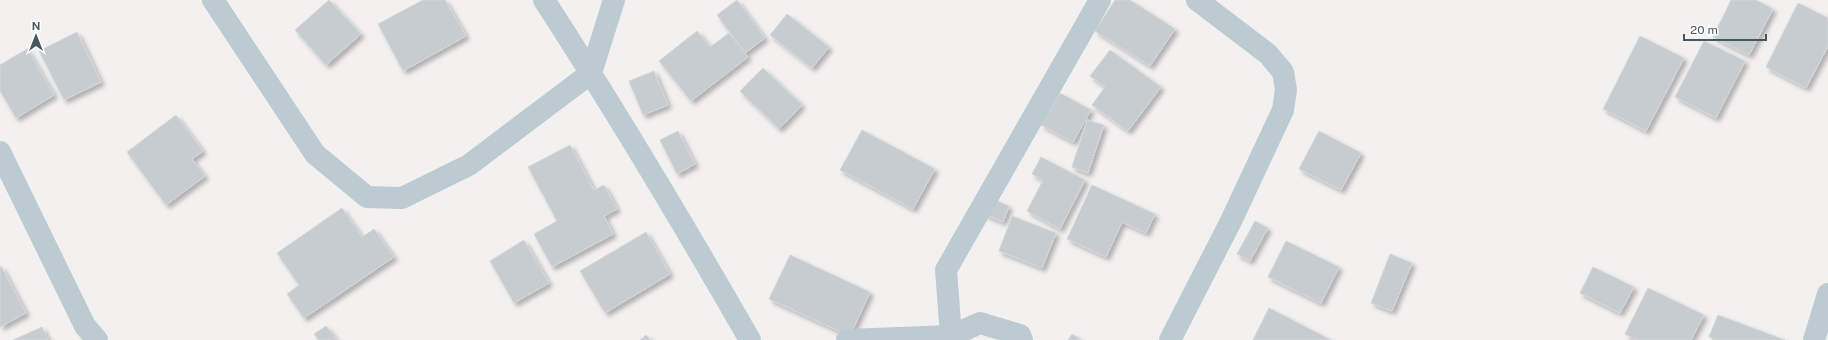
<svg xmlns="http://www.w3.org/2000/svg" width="1828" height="340" viewBox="0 0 1828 340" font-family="'Public Sans',sans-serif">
<defs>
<filter id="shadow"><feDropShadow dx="3.5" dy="3.5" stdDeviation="2" flood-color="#0004"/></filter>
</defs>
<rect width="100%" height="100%" fill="#f3f0f0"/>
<!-- building -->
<path fill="#c7ccd0" stroke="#d3d7dc" filter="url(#shadow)" d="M329 0 361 34 326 65 295 30Z
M423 0H445L466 36 403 71 378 24Z
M737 0 765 38 745 53 717 15Z
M1115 0H1130L1175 29 1150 66 1095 31Z
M1731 0H1756L1773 9 1749 55 1713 37Z
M1798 3 1828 18V46L1806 88 1766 67Z
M787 14 829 47 812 68 770 35Z
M697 31 710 47 729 33 748 57 691 101 659 61Z
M77 32 101 82 64 100 39 51Z
M1640 36 1684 58 1646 131 1603 109Z
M1704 41 1745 61 1716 118 1675 97Z
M27 49 54 95 16 118 0 91V65Z
M1110 50 1161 87 1128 131 1092 105 1105 87 1090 76Z
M763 68 802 105 779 129 740 91Z
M654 71 668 105 643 115 629 81Z
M1060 93 1091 110 1073 142 1041 125Z
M176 115 203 151 192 159 205 176 166 205 127 152Z
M1087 120 1104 125 1088 173 1072 167Z
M862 130 935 169 913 209 840 170Z
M678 131 695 164 677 174 660 140Z
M1319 131 1361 153 1341 190 1299 169Z
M570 145 594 190 604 185 617 209 604 216 613 234 552 267 534 234 557 221 528 167Z
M1041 157 1085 180 1060 229 1027 211 1043 180 1032 174Z
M1092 185 1155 214 1146 233 1122 222 1106 257 1067 239Z
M990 198 1009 206 1003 222 984 214Z
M342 208 362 237 374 229 394 257 304 318 287 294 299 285 277 253Z
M1012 216 1056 233 1042 268 999 251Z
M1255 221 1268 228 1250 261 1237 254Z
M646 232 670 274 605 313 580 271Z
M524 240 549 283 514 303 490 261Z
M1286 241 1339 267 1321 303 1268 277Z
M1390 254 1412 263 1392 311 1371 303Z
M790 255 870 292 850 336 769 299Z
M1 266 26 313 0 327V267Z
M1593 267 1634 287 1620 313 1580 293Z
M1648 288 1704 315 1691 340H1637L1625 334Z
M1269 308 1331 340H1253Z
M1718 315 1785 340H1718L1709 337Z
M326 326 337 340H319L314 334Z
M42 327 48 340H13Z
M1072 334 1081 340H1068Z
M646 335 650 340H640Z"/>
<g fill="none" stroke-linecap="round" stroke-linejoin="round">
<!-- minor -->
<path stroke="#bccad1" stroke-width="22" d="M213 0 315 154 367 197 402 198 469 165 591 73 614 0
M544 0C616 111 684 225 750 340
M0 152 85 326 97 340
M847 340 951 336
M1022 340 1020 335 980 323 951 336 946 270 1100 0
M1170 340 1231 221 1283 110 1286 90 1283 72 1268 54 1197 0
M1814 340 1828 294"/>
</g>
<!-- north arrow -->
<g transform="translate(36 36)" stroke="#ffffff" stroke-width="3" paint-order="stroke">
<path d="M0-3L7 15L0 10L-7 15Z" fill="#465760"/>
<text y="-6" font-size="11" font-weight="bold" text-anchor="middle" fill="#465760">N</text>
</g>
<!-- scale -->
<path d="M1684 34v6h82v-6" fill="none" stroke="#465760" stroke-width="2"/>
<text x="1690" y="34" font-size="12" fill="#465760" stroke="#ffffff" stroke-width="3" paint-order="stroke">20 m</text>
</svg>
